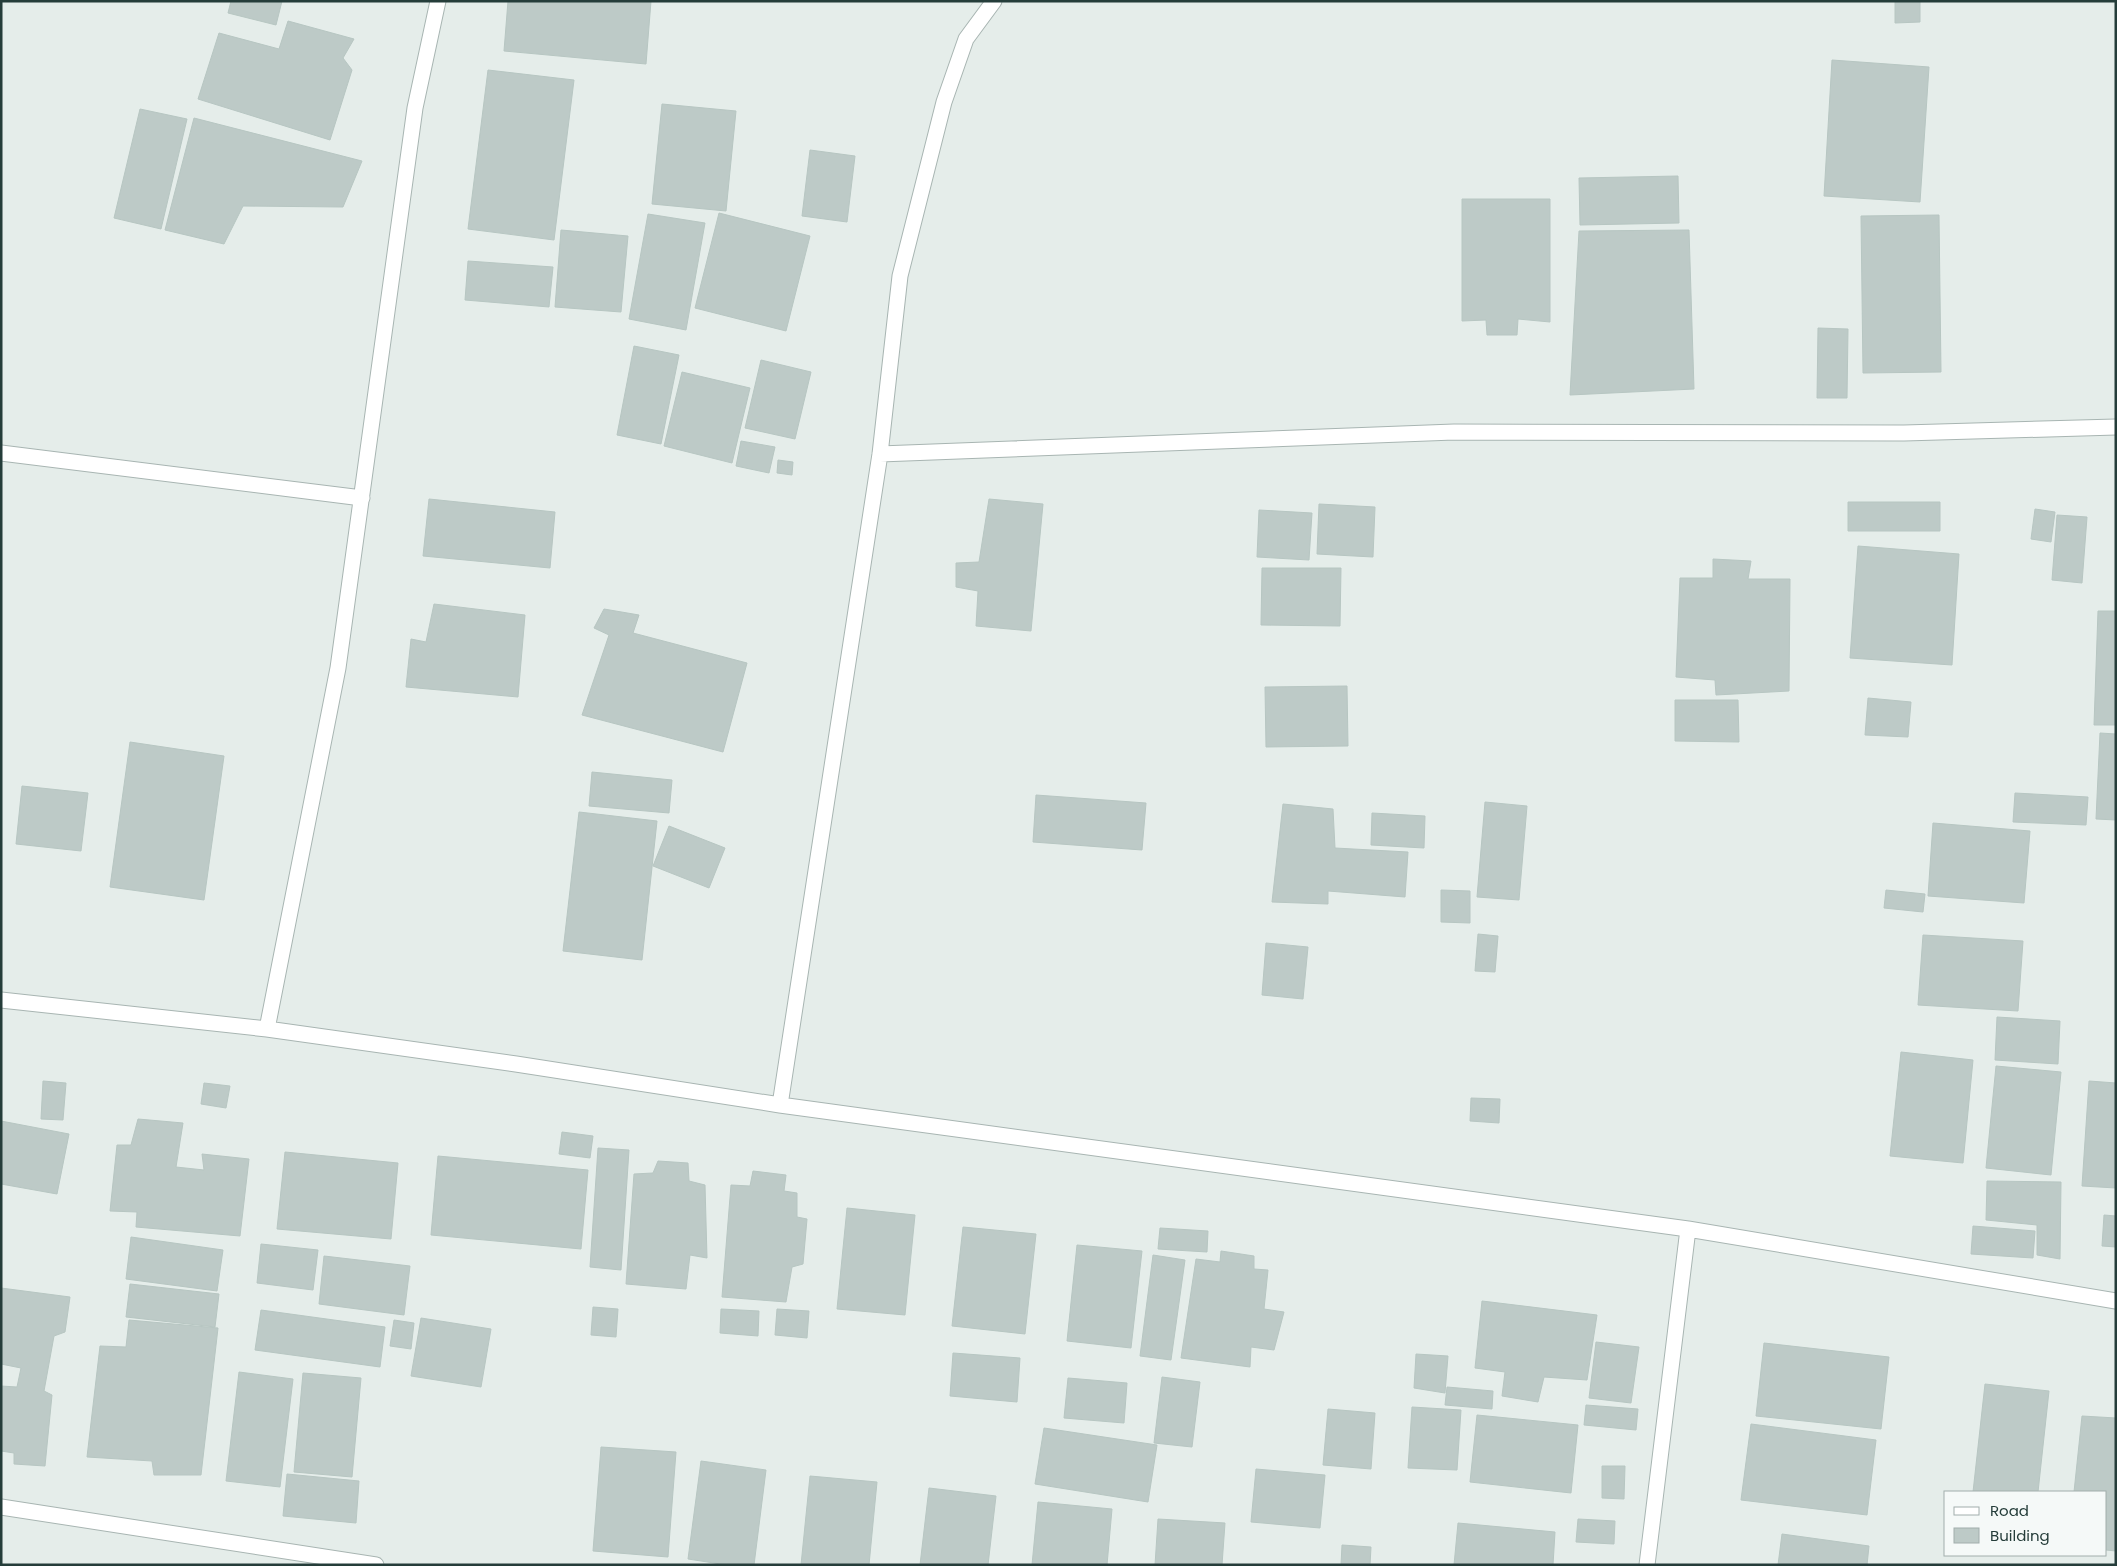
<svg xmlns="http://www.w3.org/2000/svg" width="2117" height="1566" viewBox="0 0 2117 1566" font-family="Poppins,sans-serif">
<rect width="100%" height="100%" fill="#e5edea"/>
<!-- building -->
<path fill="#bdcac7" stroke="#b7c6c2" d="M231 1H282L276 25 228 13Z
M508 1H651L646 64 504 51Z
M1895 1H1920V22L1895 23Z
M288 21 354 39 343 58 352 70 330 140 198 99 219 33 279 49Z
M1832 60 1929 67 1920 202 1824 196Z
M488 70 574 80 554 240 468 229Z
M662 104 736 111 726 211 652 204Z
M140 109 187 119 161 229 114 218Z
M194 118 362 161 343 207 243 206 224 244 165 230Z
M810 150 855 156 847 222 802 216Z
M1678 176 1679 223 1580 225 1579 178Z
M1462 199H1550V322L1518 319 1517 335H1487L1486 320 1462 321Z
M719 213 810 236 786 331 695 308Z
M648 214 705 223 686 330 629 319Z
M1939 215 1941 372 1863 373 1861 216Z
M561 230 628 236 621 312 555 307Z
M1689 230 1694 389 1570 395 1579 231Z
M468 261 553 267 549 307 465 300Z
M1818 328 1848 329 1847 398H1817Z
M634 346 679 355 661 444 617 435Z
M761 360 811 372 795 439 745 428Z
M682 372 750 388 732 463 664 446Z
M741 441 775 447 769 473 736 466Z
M778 460 793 462 792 475 777 473Z
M429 499 555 512 550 568 423 556Z
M989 499 1043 504 1031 631 976 626 978 591 956 587V563L979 562Z
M1848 502H1940V531H1848Z
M1319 504 1375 507 1373 557 1317 554Z
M2035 509 2055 512 2051 542 2031 539Z
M1259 510 1312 513 1309 560 1257 557Z
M2057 515 2087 517 2082 583 2052 580Z
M1858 546 1959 554 1952 665 1850 658Z
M1713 559 1751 561 1748 579H1790L1789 691 1716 695 1715 680 1676 677 1680 578H1713Z
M1262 568H1341L1340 626 1261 625Z
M434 604 525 615 518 697 406 687 411 639 426 642Z
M604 609 639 615 633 633 747 663 723 752 582 715 609 635 594 628Z
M2098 611H2116V725H2094Z
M1347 686 1348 746 1266 747 1265 687Z
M1868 698 1911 702 1908 737 1865 735Z
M1675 700H1738L1739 742 1675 741Z
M2100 733 2116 734V820L2096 819Z
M130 742 224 756 204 900 110 887Z
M592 772 672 780 669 813 589 806Z
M22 786 88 793 81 851 16 844Z
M2015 793 2088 797 2086 825 2013 822Z
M1036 795 1146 803 1142 850 1033 842Z
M1485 802 1527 806 1519 900 1477 897Z
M1283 804 1333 809 1335 848 1408 852 1405 897 1328 891V904L1272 902Z
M579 812 657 821 642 960 563 951Z
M1372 813 1425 816 1424 848 1371 845Z
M1933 823 2030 831 2024 903 1928 896Z
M669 826 725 848 709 888 653 866Z
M1441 890 1470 891V923L1441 922Z
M1886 890 1925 894 1923 912 1884 908Z
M1478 934 1498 936 1495 972 1475 971Z
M1923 935 2023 941 2018 1011 1918 1005Z
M1266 943 1308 947 1303 999 1262 995Z
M1997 1017 2060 1021 2058 1064 1995 1060Z
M1901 1052 1973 1060 1963 1163 1890 1156Z
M1996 1066 2061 1072 2051 1175 1986 1168Z
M43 1081 66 1083 63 1120 41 1119Z
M2089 1081 2116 1083V1188L2082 1186Z
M204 1083 230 1086 226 1108 201 1104Z
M1471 1098 1500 1099 1499 1123 1470 1121Z
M138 1119 183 1123 176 1167 204 1170 202 1154 249 1159 240 1236 136 1227 137 1212 110 1211 117 1145H131Z
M1 1121 69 1134 57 1194 1 1184Z
M562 1132 593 1136 590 1158 559 1154Z
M598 1148 629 1150 621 1270 590 1267Z
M285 1152 398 1163 391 1239 277 1229Z
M438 1156 588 1170 581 1249 431 1235Z
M658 1161 688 1163 689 1181 705 1185 707 1258 690 1255 686 1289 626 1284 634 1174 653 1173Z
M753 1171 786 1175 784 1191 797 1193V1217L807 1219 803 1264 792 1267 786 1302 722 1297 731 1185 750 1186Z
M1987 1181 2061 1182 2060 1259 2037 1255V1225L1986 1220Z
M847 1208 915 1215 905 1315 837 1309Z
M2104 1215 2116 1216V1247L2102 1246Z
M1973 1226 2035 1231 2033 1258 1971 1254Z
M963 1227 1036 1234 1025 1334 952 1326Z
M1160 1228 1208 1231 1207 1252 1158 1249Z
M131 1237 223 1250 217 1291 126 1279Z
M261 1244 318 1250 313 1290 257 1283Z
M1077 1245 1142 1251 1131 1348 1067 1341Z
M1221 1251 1254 1256V1269L1268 1270 1264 1309 1284 1312 1274 1350 1251 1347 1250 1367 1181 1358 1196 1259 1220 1262Z
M1153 1255 1185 1260 1171 1360 1140 1356Z
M324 1256 410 1266 404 1315 319 1304Z
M130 1284 219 1294 215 1327 126 1317Z
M1 1288 70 1297 65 1332 54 1336 44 1391 52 1395 45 1466 14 1464V1453L1 1451V1386L17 1387 21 1368 1 1364Z
M1482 1301 1597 1315 1587 1380 1544 1377 1538 1402 1502 1396 1505 1372 1475 1368Z
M593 1307 618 1309 616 1337 591 1335Z
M721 1309 759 1311 758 1336 720 1333Z
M777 1309 809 1311 807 1338 775 1335Z
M261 1310 385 1327 380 1367 255 1350Z
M421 1318 491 1329 481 1387 411 1376Z
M129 1320 218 1328 201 1475H154L152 1461 87 1457 100 1346 126 1347Z
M394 1320 414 1323 411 1349 390 1346Z
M1596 1342 1639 1347 1631 1403 1589 1398Z
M1764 1343 1889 1357 1881 1429 1756 1416Z
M953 1353 1020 1358 1017 1402 950 1396Z
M1416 1354 1448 1356 1445 1393 1414 1388Z
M239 1372 293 1379 280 1487 226 1481Z
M303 1373 361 1378 352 1477 294 1472Z
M1162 1377 1200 1382 1192 1447 1154 1443Z
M1068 1378 1127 1383 1124 1423 1064 1418Z
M1985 1384 2049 1391 2038 1492H1973Z
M1447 1387 1493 1391 1492 1409 1445 1405Z
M1586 1405 1638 1409 1636 1430 1584 1425Z
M1412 1407 1461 1410 1457 1470 1408 1468Z
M1328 1409 1375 1413 1371 1469 1323 1465Z
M1477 1415 1578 1425 1571 1493 1470 1482Z
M2082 1416 2116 1418V1551L2106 1550V1492H2074Z
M1751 1424 1876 1440 1867 1515 1741 1500Z
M1044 1428 1157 1445 1148 1502 1035 1484Z
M601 1447 676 1452 668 1557 593 1551Z
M701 1461 766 1470 754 1565H727L688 1559Z
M1602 1466H1625L1624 1499 1602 1498Z
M1256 1469 1325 1475 1320 1528 1251 1522Z
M287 1474 359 1481 356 1523 283 1516Z
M810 1476 877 1482 869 1565H801Z
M929 1488 996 1496 988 1565H920Z
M1038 1502 1112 1509 1107 1565H1032Z
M1158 1519 1225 1523 1222 1565H1155Z
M1578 1519 1615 1521 1614 1544 1576 1542Z
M1458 1523 1555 1532 1553 1565H1454Z
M1782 1534 1869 1546 1867 1565H1778Z
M1342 1545 1371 1547 1370 1565H1341Z"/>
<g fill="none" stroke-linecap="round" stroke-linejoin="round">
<!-- minor casing -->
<g stroke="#a8b5b2" stroke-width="17">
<path id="minor" d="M1 453 362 498
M880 454 1454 432 1904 433 2116 427
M1 1000 267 1029 516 1064 780 1105 1688 1229 2116 1301
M267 1029 338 668 415 108 438 1
M780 1105 880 454 900 276 944 102 966 39 994 1
M1 1507 376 1565
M1647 1565 1688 1229"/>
</g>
<!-- minor -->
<use href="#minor" stroke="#fff" stroke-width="15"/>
</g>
<!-- border -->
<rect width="2117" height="1566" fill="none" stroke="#253d3a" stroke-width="5"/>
<!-- legend -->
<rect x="1944" y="1491" width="162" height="65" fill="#f5f9f8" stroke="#a2aeac"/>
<rect x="1954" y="1507" width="25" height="8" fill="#ffffff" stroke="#a2aeac"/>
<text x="1990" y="1516" font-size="15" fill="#253d3a">Road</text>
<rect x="1954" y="1528" width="25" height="15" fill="#bdcac7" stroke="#a2aeac"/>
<text x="1990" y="1541" font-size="15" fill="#253d3a">Building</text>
</svg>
